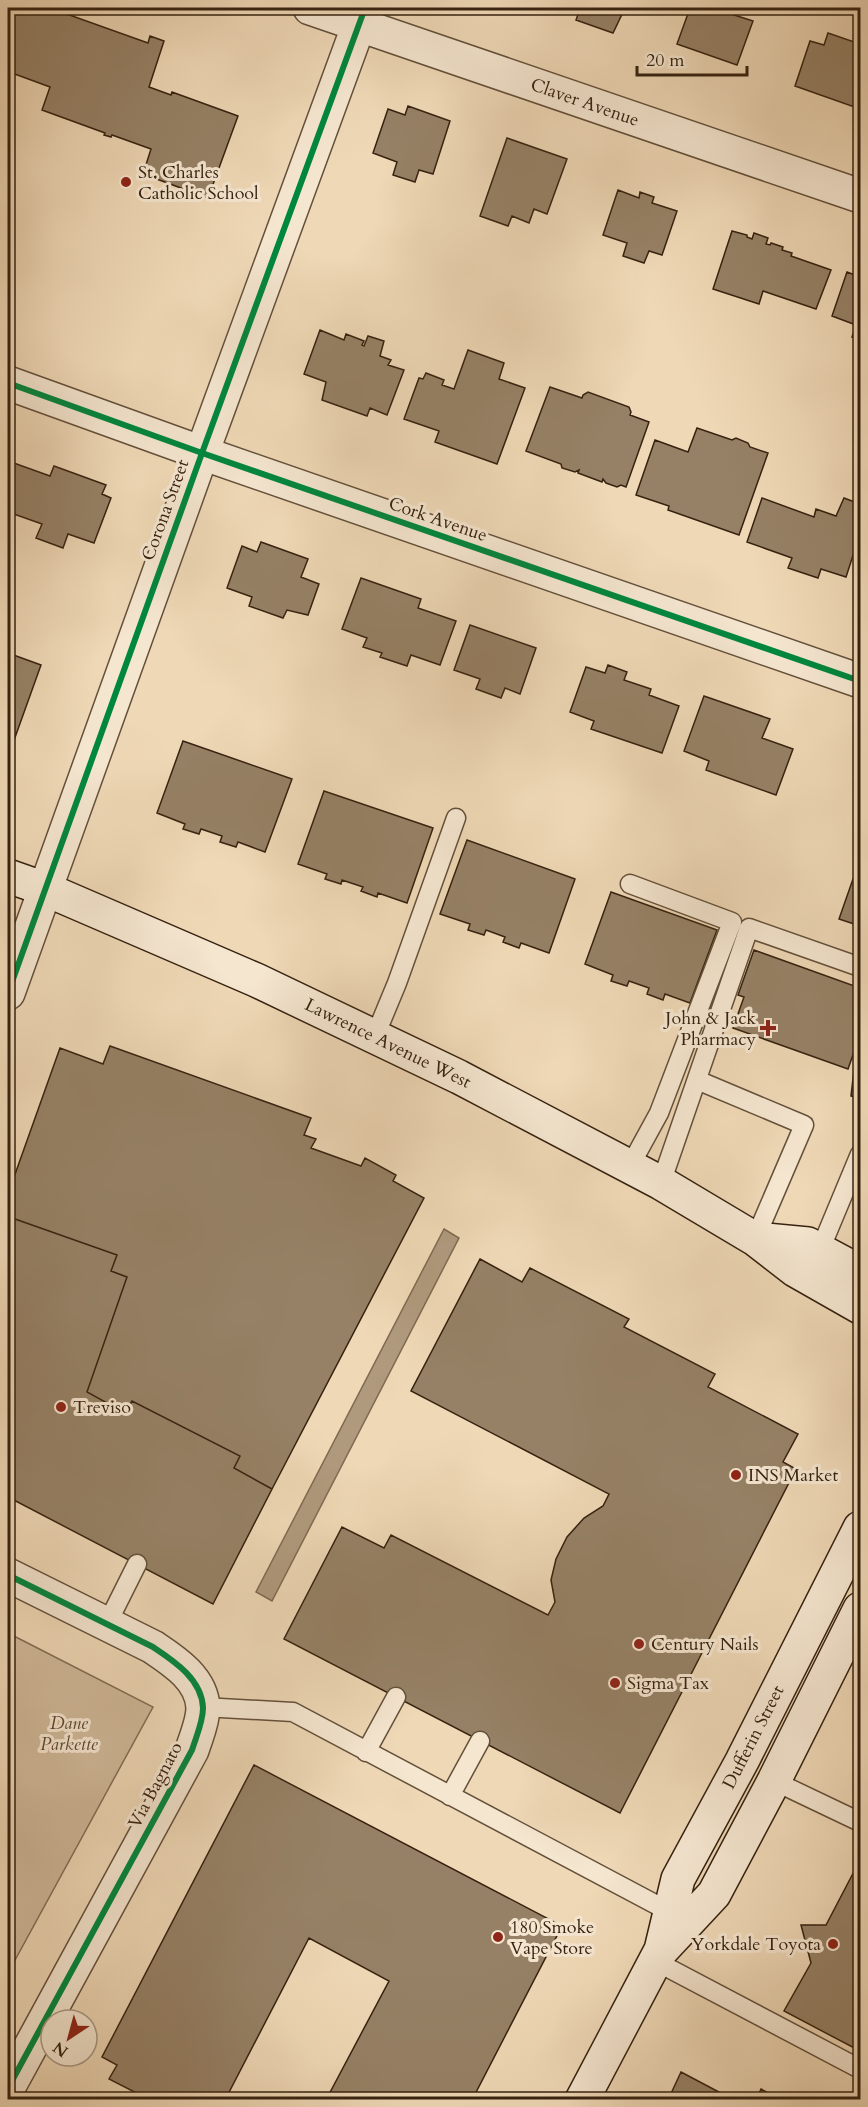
<svg xmlns="http://www.w3.org/2000/svg" width="868" height="2107" viewBox="0 0 868 2107" font-family="Cardo,serif">
<rect width="100%" height="100%" fill="#efd8b6"/>
<filter id="stains"><feTurbulence type="fractalNoise" baseFrequency=".00333" numOctaves="4"/><feColorMatrix values="0 0 0 0 .2 0 0 0 0 .09 0 0 0 0 .02 0 0 0 .5 -.17"/></filter>
<radialGradient id="worn" r=".72"><stop offset=".6" stop-color="#630" stop-opacity="0"/><stop offset="1" stop-color="#630" stop-opacity=".3"/></radialGradient>
<!-- green -->
<path fill="#d0b99a" stroke="#836e55" stroke-width="1.5" d="M8 1633 153 1707 8 1973Z"/>
<!-- water -->
<path fill="#b09a7e" stroke="#7f6a52" stroke-width="1.5" d="M444 1229 459 1238 272 1601 256 1592Z"/>
<!-- building -->
<path fill="#968166" stroke="#362210" stroke-width="1.5" d="M8 8H50L148 43 150 36 164 41 149 87 171 95 172 92 238 116 208 198 143 174 151 149 112 135 111 137 104 135 105 133 42 110 50 87 12 73 8 85Z
M576 8H625L613 33 576 20 580 9Z
M690 8H730L728 13 753 21 737 65 677 44Z
M828 33 860 44V109L795 86 810 41 824 45Z
M408 106 450 121 433 174 419 170 415 182 393 175 397 162 373 153 388 109 405 115Z
M507 138 567 159 547 214 534 209 529 223 512 216 508 226 480 216Z
M618 190 639 198 640 192 654 197 652 203 677 211 662 255 649 251 644 263 623 256 627 243 603 235Z
M732 231 747 235V237L752 239 754 233 768 238 766 244 770 245 771 243 783 247 782 250 792 253 791 256 831 270 816 309 763 291 759 304 713 289Z
M847 272 860 277V340L852 337 856 325 832 316Z
M320 330 344 340 346 334 364 341 362 345 364 346 368 336 384 341 380 356 391 360 388 365 404 370 387 415 370 408 367 416 322 400 326 382 304 374Z
M468 350 504 363 499 379 525 388 497 464 435 442 439 431 404 419 419 378 423 379 426 373 444 380 442 385 454 389Z
M550 387 582 398 583 395 588 392 629 407 631 412 630 415 649 422 626 487 621 485 617 487 606 483 603 479 602 482 578 473 579 470 575 472 562 468 561 464 526 451Z
M697 428 732 440 736 438 748 443 750 447 768 453 739 535 668 510 669 506 636 495 655 440 688 452Z
M11 462 50 476 54 466 106 485 102 494 111 498 94 543 68 534 63 548 36 538 42 524 8 512V472Z
M762 498 814 517 816 509 836 516 844 498 860 504V534L846 577 821 569 818 578 788 568 792 558 747 542Z
M261 542 308 559 301 577 319 584 308 615 287 610 283 618 249 606 252 597 227 588 242 546 257 552Z
M361 578 421 599 418 608 456 621 440 665 411 655 407 666 380 657 382 653 363 647 367 638 342 629Z
M470 625 536 648 520 694 505 688 501 698 476 689 480 679 454 670Z
M8 653 41 665 8 757Z
M608 665 627 672 624 680 651 689 649 695 679 706 662 753 591 729 594 721 570 712 586 667 605 673Z
M704 696 770 719 762 738 793 749 776 795 706 770 709 761 684 751Z
M183 741 292 779 265 852 238 842 236 847 220 842 222 836 201 829 199 834 183 829 185 824 157 813Z
M324 791 433 828 407 903 378 893 377 897 361 891 363 887 342 880 341 884 325 879 327 874 298 864Z
M467 840 575 879 549 953 521 943 519 948 503 942 505 937 486 930 484 935 468 930 470 924 440 914Z
M860 859V926L839 919Z
M611 892 717 930 690 1003 665 994 663 1000 647 994 649 988 629 981 627 986 611 981 613 975 585 964Z
M754 950 860 988V1035L848 1069 733 1028 744 997 738 995Z
M110 1046 311 1118 304 1135 316 1139 311 1148 361 1166 365 1158 396 1175 393 1181 424 1198 272 1489 234 1468 240 1456 132 1401 125 1413 87 1392 127 1277 111 1271 117 1255 15 1219 10 1232 8 1231V1194L60 1048 103 1064Z
M855 1061 860 1063V1099L851 1096Z
M15 1219 117 1255 111 1271 127 1277 87 1392 125 1413 132 1401 240 1456 234 1468 272 1489 213 1604 8 1497V1231L10 1232Z
M480 1259 522 1282 530 1268 629 1319 624 1327 715 1374 708 1387 798 1434 783 1462 796 1469 620 1813 284 1639 342 1527 384 1548 391 1535 548 1615 555 1602 551 1580 556 1559 567 1537 584 1518 603 1506 609 1494 411 1391Z
M254 1765 562 1926 472 2100H326L389 1981 309 1938 225 2100H150L109 2079 117 2065 102 2057Z
M860 1860V2051L784 2011 811 1963 801 1925H826Z
M681 2072 734 2100H668Z
M761 2089 781 2100H756Z"/>
<g fill="none" stroke-linecap="round" stroke-linejoin="round">
<!-- service casing -->
<g stroke="#64503a" stroke-width="21">
<path id="service" d="M630 884 732 922 659 1113 630 1166
M375 1036 397 983 456 818
M697 1080 804 1125 755 1239
M661 1183 749 928 860 967
M820 1250 860 1154
M107 1624 137 1564
M203 1707 293 1712 670 1912
M366 1752 396 1697
M774 1781 860 1822
M450 1796 480 1741
M655 1961 860 2069"/>
</g>
<!-- minor casing -->
<g stroke="#64503a" stroke-width="36">
<path id="minor" d="M310 8 860 196
M8 383 202 453 860 681
M8 993 202 453 365 8
M8 1575 153 1647C174 1661 202 1679 203 1708 203 1722 196 1737 192 1750L8 2088"/>
</g>
<!-- secondary casing -->
<g stroke="#362210" stroke-width="36">
<path id="secondary" d="M8 876 45 889 256 980 459 1077 661 1183 755 1239 795 1270 860 1307
M755 1239 808 1244 860 1272
M661 1950 678 1879 742 1761 860 1528
M582 2100 660 1952 714 1894 774 1781 860 1609"/>
</g>
<!-- service -->
<use href="#service" stroke="#f5e6d0" stroke-width="18"/>
<!-- minor -->
<use href="#minor" stroke="#f5e6d0" stroke-width="33"/>
<!-- secondary -->
<use href="#secondary" stroke="#f5e6d0" stroke-width="33"/>
<!-- cycleway casing -->
<g stroke="#f5e6d0" stroke-width="10">
<path id="cycleway" d="M8 383 202 453 860 681
M8 993 202 453 365 8
M8 1575 153 1647C174 1661 202 1679 203 1708 203 1722 196 1737 192 1750L8 2088"/>
</g>
<!-- cycleway -->
<use href="#cycleway" stroke="#00873e" stroke-width="6"/>
</g>
<!-- markers -->
<g fill="#8f2418" stroke="#f5e6d0" stroke-width="2">
<circle cx="126" cy="182" r="6"/>
<path d="M765 1019h6v6h6v6h-6v6h-6v-6h-6v-6h6z"/>
<circle cx="61" cy="1407" r="6"/>
<circle cx="736" cy="1475" r="6"/>
<circle cx="639" cy="1644" r="6"/>
<circle cx="615" cy="1683" r="6"/>
<circle cx="498" cy="1937" r="6"/>
<circle cx="833" cy="1944" r="6"/>
</g>
<g text-anchor="middle" stroke-width="6" stroke-linejoin="round" paint-order="stroke">
<!-- street labels -->
<g font-size="18" fill="#362210" stroke="#f5e6d0">
<text transform="translate(585 102) rotate(19)" y="6">Claver Avenue</text>
<text transform="translate(165 510) rotate(-70)" y="6">Corona Street</text>
<text transform="translate(438 519) rotate(19)" y="6">Cork Avenue</text>
<text transform="translate(388 1043) rotate(26)" y="6">Lawrence Avenue West</text>
<text transform="translate(753 1737) rotate(-63)" y="6">Dufferin Street</text>
<text transform="translate(155 1785) rotate(-62)" y="6">Via Bagnato</text>
</g>
<!-- poi labels -->
<g font-size="18" fill="#362210" stroke="#f5e6d0" text-anchor="start">
<text x="138" y="178">St. Charles<tspan x="138" dy="21">Catholic School</tspan></text>
<text x="756" y="1024" text-anchor="end">John &amp; Jack<tspan x="756" dy="21">Pharmacy</tspan></text>
<text x="73" y="1413">Treviso</text>
<text x="748" y="1481">INS Market</text>
<text x="651" y="1650">Century Nails</text>
<text x="627" y="1689">Sigma Tax</text>
<text x="510" y="1933">180 Smoke<tspan x="510" dy="21">Vape Store</tspan></text>
<text x="821" y="1950" text-anchor="end">Yorkdale Toyota</text>
</g>
<!-- park labels -->
<g font-size="18" font-style="italic" fill="#5c4832" stroke="#f5e6d0">
<text x="69" y="1729">Dane<tspan x="69" dy="21">Parkette</tspan></text>
</g>
</g>
<!-- margin -->
<rect width="868" height="2107" fill="none" stroke="#efd8b6" stroke-width="30"/>
<rect x="9" y="9" width="850" height="2089" fill="none" stroke="#362210" stroke-width="3"/>
<rect x="15" y="15" width="838" height="2077" fill="none" stroke="#362210" stroke-width="1.5"/>
<!-- north arrow -->
<g transform="translate(69 2038) rotate(216)"><circle r="28" fill="#f5e6d0" stroke="#a99883" stroke-width="1.5"/>
<path d="M0-4.5L10 22L0 15L-10 22Z" fill="#8f2418"/>
<text y="-9" font-size="16" font-weight="bold" text-anchor="middle" fill="#362210">N</text>
</g>
<!-- scale -->
<path d="M637 66v9h110v-9" fill="none" stroke="#362210" stroke-width="3"/>
<text x="646" y="66" font-size="18" fill="#362210" stroke="#f5e6d0" stroke-width="4.5" paint-order="stroke">20 m</text>
<rect width="100%" height="100%" filter="url(#stains)"/>
<rect width="100%" height="100%" fill="url(#worn)"/>
</svg>
